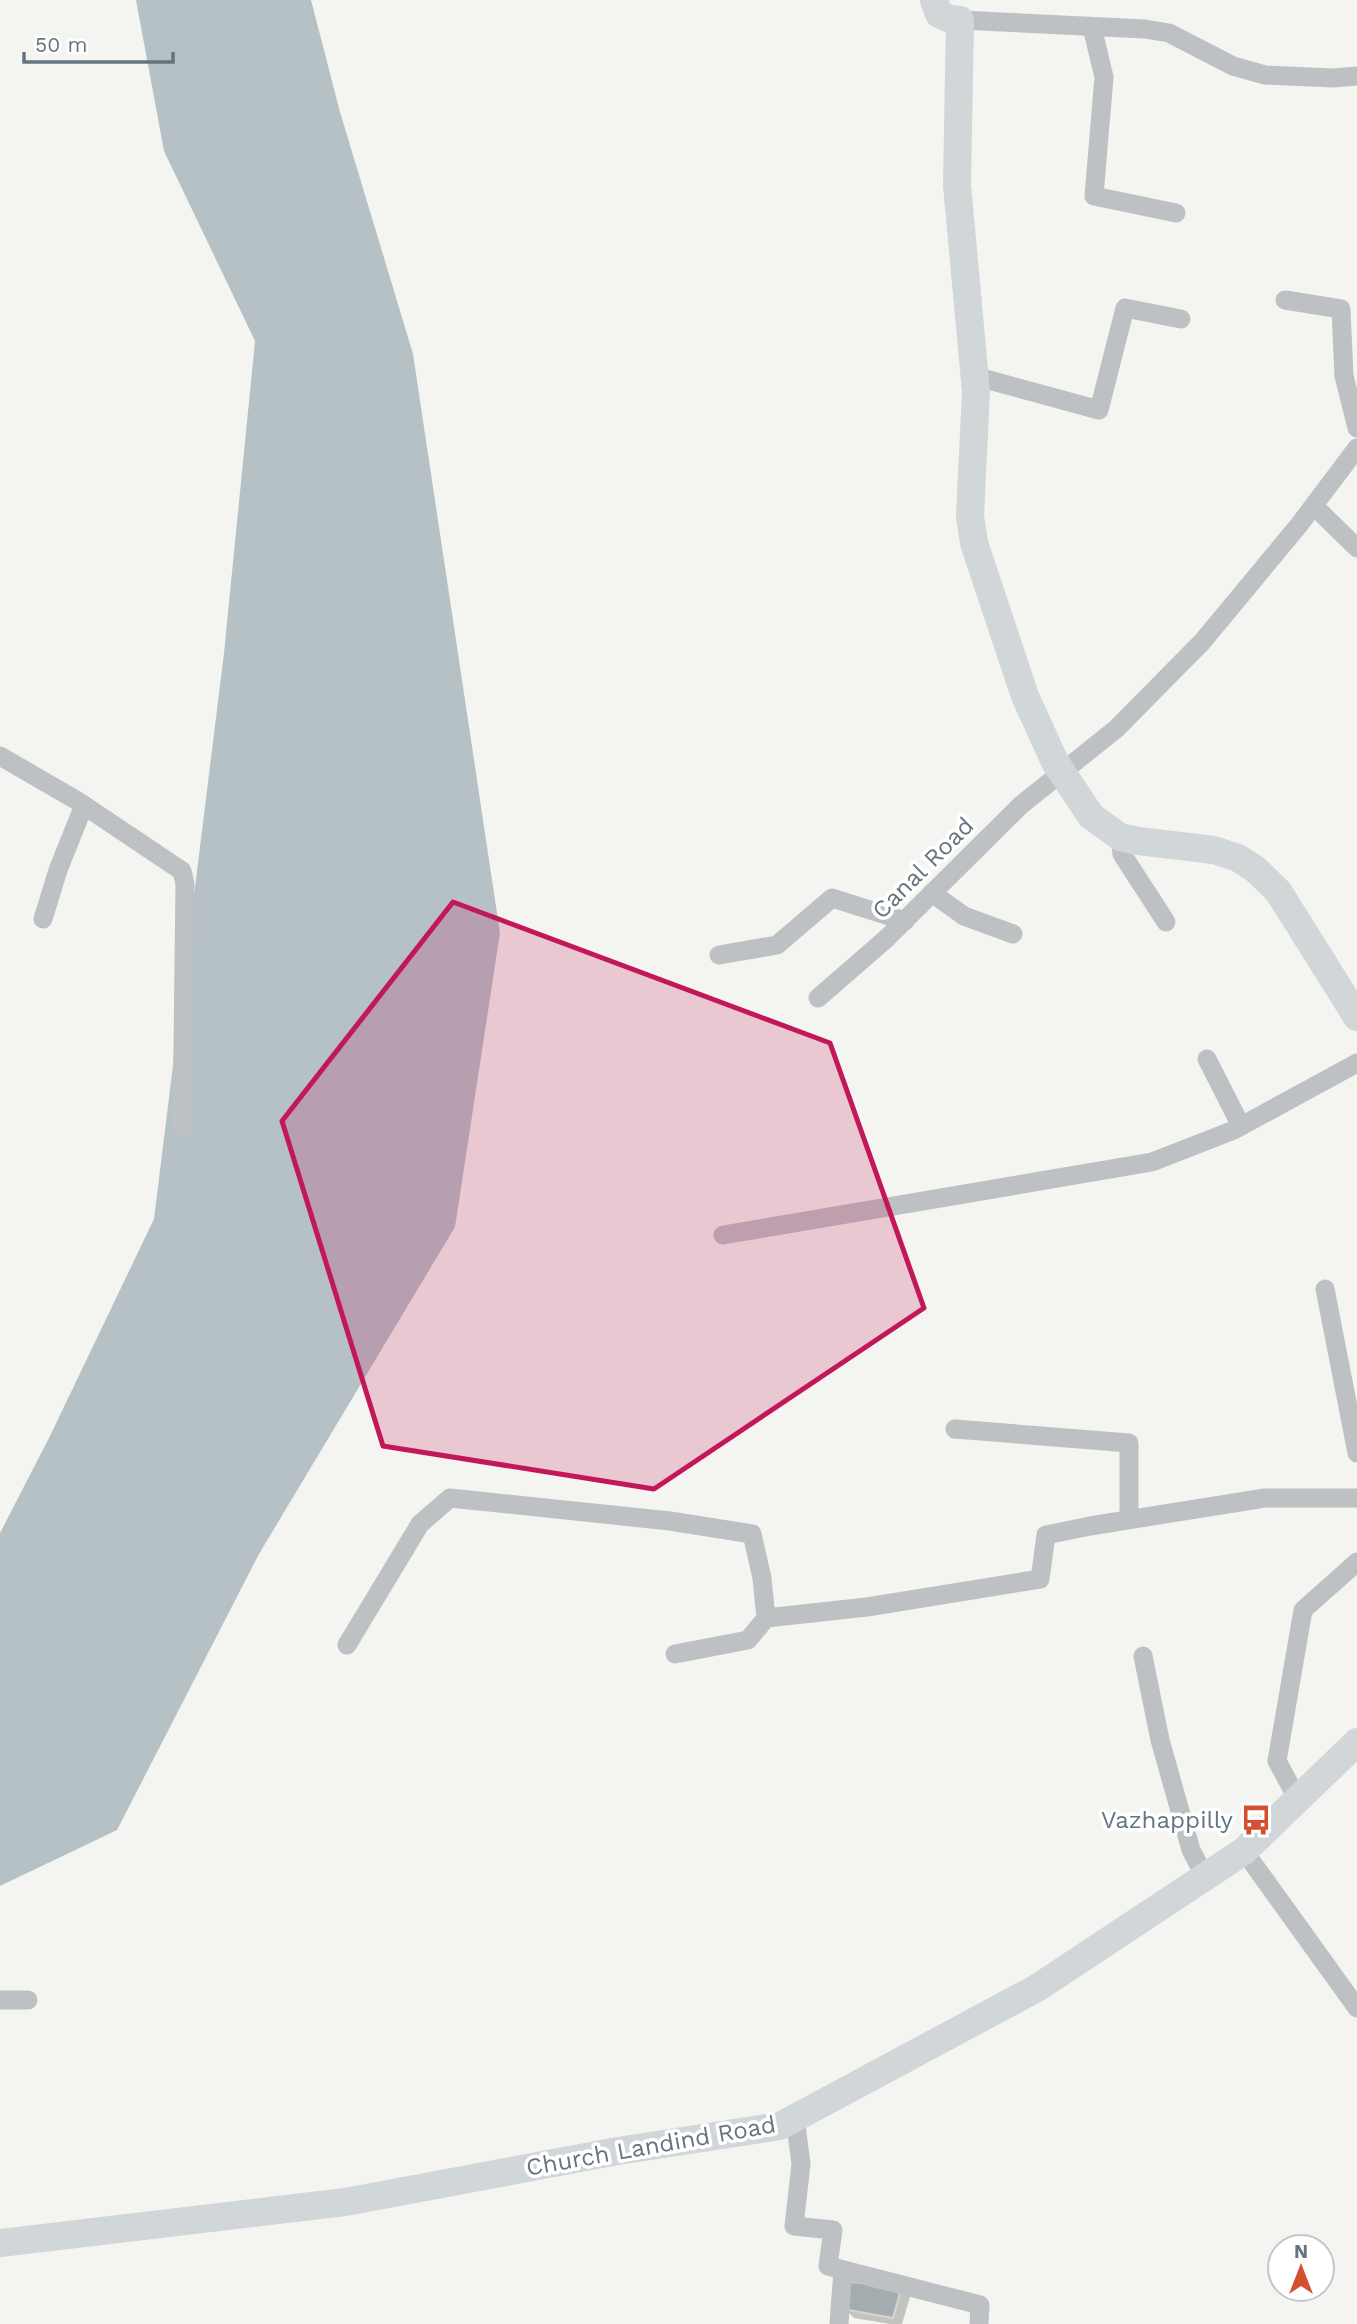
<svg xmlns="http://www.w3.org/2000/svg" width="1357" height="2324" font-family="'Work Sans',sans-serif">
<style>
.water{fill:#b6c1c5}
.shadow{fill:#0003}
.building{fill:#a4acb0;stroke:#d5d5d3;stroke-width:2}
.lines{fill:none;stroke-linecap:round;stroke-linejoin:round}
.street{stroke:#bdc1c4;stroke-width:19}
.secondary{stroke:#d1d6d9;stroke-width:28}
.marked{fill:#c2185b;fill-opacity:0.2;stroke:#c2185b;stroke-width:5;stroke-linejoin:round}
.labels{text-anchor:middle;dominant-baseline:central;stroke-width:7;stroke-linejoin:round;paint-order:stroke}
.street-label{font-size:24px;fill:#65757f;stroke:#fff}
.poi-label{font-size:24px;fill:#65757f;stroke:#fff;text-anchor:end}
</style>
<rect width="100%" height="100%" fill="#f4f4f0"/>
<path class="water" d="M136 0H311L340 112 413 354 500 933 455 1227 259 1554 117 1830 0 1886V1533L49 1438 154 1219 224 653 255 341 164 151Z"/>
<path class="shadow" d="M901 2288 910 2297 902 2324H890L854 2318 845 2309Z"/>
<path class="building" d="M849 2282 902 2286 893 2318 843 2309Z"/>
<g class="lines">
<g class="street">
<path d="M960 20 1145 29 1169 33 1233 66 1265 75 1333 78 1357 76"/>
<path d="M1092 27 1104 77 1094 196 1176 213"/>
<path d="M1285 300 1341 309 1344 376 1357 428"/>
<path d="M974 376 1099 410 1125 308 1181 319"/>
<path d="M1314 506 1357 548"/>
<path d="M0 756 76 800 182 871 185 884 182 1129"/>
<path d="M1120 837 1122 854 1166 922"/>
<path d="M932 893 964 916 1013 934"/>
<path d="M43 919 58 870 84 805"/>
<path d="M719 955 777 945 832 898 905 921"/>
<path d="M818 998 887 938 1021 805 1116 729 1202 642 1299 525 1357 448"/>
<path d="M1207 1059 1241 1126"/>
<path d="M723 1235 1152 1162 1234 1130 1357 1063"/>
<path d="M1325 1289 1357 1453"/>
<path d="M955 1429 1129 1443V1519"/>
<path d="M347 1645 420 1524 450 1498 670 1521 752 1534 762 1578 766 1618"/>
<path d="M675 1654 748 1640 766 1618 867 1607 1040 1579 1046 1535 1090 1526 1265 1498H1357"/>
<path d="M1143 1656 1160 1740 1191 1850 1205 1877"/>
<path d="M1298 1800 1277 1761 1303 1610 1357 1562"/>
<path d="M1244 1851 1357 2008"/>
<path d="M0 2000H28"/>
<path d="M795 2118 801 2164 794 2226 833 2230 828 2266 980 2305 979 2324"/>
<path d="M839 2324 843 2270"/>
</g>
<g class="secondary">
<path d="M934 0 939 14 950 19 960 20 957 185 976 392 970 516 974 543 1025 696 1055 762 1091 816 1120 837 1138 841 1214 850 1238 858 1255 869 1278 891 1357 1017"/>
<path d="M0 2243 345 2202 618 2151 780 2126 1037 1988 1244 1851 1357 1742"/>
</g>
</g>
<path class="marked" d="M453 902 830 1043 924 1308 654 1489 383 1446 282 1121Z"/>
<defs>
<g id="bus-bare" transform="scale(2.415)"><path d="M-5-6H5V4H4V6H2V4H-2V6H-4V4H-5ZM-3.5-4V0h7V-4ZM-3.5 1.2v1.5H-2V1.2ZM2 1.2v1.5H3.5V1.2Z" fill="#d45030" stroke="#fff" stroke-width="2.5" paint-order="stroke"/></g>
</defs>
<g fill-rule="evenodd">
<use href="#bus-bare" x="1256" y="1820"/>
</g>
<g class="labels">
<g class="street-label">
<text transform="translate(923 868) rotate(-45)">Canal Road</text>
<text transform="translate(651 2146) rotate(-10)">Church Landind Road</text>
</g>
<g class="poi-label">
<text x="1233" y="1820">Vazhappilly</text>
</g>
</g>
<g transform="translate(1301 2268)"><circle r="33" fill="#ffffff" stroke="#c1c8cc" stroke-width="2"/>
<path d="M0-5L12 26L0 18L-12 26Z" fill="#d45030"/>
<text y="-10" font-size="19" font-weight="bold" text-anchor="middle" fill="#65757f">N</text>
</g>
<path d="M24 52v10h149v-10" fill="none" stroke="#65757f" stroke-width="3.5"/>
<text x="35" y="52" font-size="21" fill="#65757f" stroke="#ffffff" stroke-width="5" paint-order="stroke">50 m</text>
</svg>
